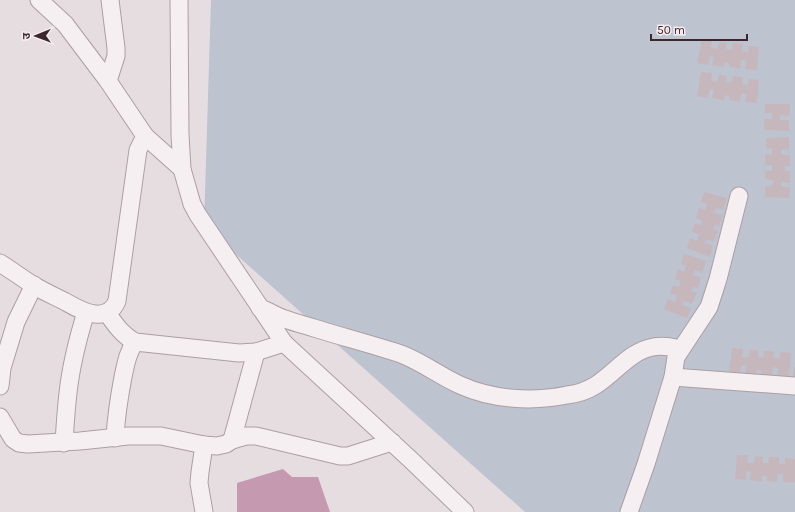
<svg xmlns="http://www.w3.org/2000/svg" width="795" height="512" font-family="Karla,'Noto Sans Devanagari',sans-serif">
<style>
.green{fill:#bec3d0}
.water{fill:#c599af}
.building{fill:#c6b7bd}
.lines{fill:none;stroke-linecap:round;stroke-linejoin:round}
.minor-casing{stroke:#ac9fa4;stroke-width:19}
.minor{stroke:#f5eff1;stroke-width:17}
</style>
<rect width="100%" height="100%" fill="#e6dde1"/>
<path class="green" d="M211 0H795V512H525L204 226Z"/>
<path class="water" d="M283 469 292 477H318L330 512H237V483Z"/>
<g class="building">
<path d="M702 39 712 40 711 48 717 49 719 42 727 43 726 49 732 50 733 43 743 44 742 51 748 52 749 46 759 47 757 70 745 69 746 61 741 60 740 69 729 67V63L725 62 724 67 712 65 714 57 710 56 708 65 697 63Z"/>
<path d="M701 72 712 73 711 81 717 82 719 74 727 76 726 82H732L733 76 743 77 742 84 748 85 749 79 759 80 757 103 745 102 746 94 741 93 740 102 729 100V96L725 95 724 100 712 98 714 90 710 89 708 98 697 96Z"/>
<path d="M765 104H790L789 116 780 115V120H789V131L764 130V119H772V113H765Z"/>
<path d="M789 137V150L781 149V155H790V166H785V171H790V183L781 182V187H790L789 198 765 197V186H772L773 180 765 179V171H772V165H765V154L772 155V149L766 148V138Z"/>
<path d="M704 192 727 198 723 210 716 208 714 213 723 215 719 226 715 225 713 229 718 231 714 242 706 239 705 243 713 246 710 257 687 248 690 238 697 241 699 234 692 232 695 224 701 225 702 220 696 218 699 208 705 210 707 204 701 202Z"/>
<path d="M684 254 706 261 702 273 695 270 693 275 701 278 698 288 693 287 691 291 697 293 692 304 684 301 682 305 691 308 687 318 664 309 668 299 675 302 677 296 670 293 673 285 679 287 681 281 675 279 678 269 684 272 686 266 681 264Z"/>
<path d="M732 348 743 349 742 357H749V350H758V357H763L764 351H774L773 358H780V352L791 353 789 376H777L778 368 773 367 772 376 761 375V370H757L756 375 745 374 746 365H741L740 374 729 373Z"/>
<path d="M794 367H795V381H792Z"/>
<path d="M737 455H748L747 463H754L755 456 763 457V463H768L769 457H779V464H785V458L795 459V482H783V474L778 473 777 482 767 481V476H762V482L750 480 751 472 746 471V480L735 479Z"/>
</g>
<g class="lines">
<g class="minor-casing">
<g id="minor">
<path d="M39 0 65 24 108 81 145 136 182 169"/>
<path d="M179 0 180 135 182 169 192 204 198 215 284 343 411 460 465 512"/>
<path d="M108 81 116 56V48L110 0"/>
<path d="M0 263C11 270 22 278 33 285 43 291 54 296 64 301 73 306 84 313 95 314 105 315 113 311 117 301L138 150 145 136"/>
<path d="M260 308C268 311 275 315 282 318 293 322 304 325 314 328 343 337 373 345 401 354 422 362 440 376 460 385 493 400 533 402 567 395 577 394 588 390 596 385 615 373 630 351 653 347 663 345 671 347 680 349"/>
<path d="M107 313C115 324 122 335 135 342L239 353 256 352 284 343"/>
<path d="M673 377 795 386"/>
<path d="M0 386 2 368 16 322 34 285"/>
<path d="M0 417 13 439 19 443 28 444 80 441 128 436H161L204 445 217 446 226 444 232 440 246 436H256L340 456H348L392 442"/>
<path d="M115 438C116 417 119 398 123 377 126 364 127 354 135 342"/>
<path d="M232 440 256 352"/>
<path d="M64 443C65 426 66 410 68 393 71 365 78 338 86 312"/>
<path d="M204 512 199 483 200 472 204 445"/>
<path d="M629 512 646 464 673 377 676 357 709 307 718 279 739 196"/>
</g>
</g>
<use href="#minor" class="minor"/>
</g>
<g transform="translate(36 36) rotate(269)" stroke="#f4ecef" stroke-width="3" paint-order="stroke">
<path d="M0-3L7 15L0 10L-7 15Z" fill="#3c272f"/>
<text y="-6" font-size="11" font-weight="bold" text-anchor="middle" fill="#3c272f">उ</text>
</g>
<path d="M651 34v6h96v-6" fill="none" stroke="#3c272f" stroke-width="2"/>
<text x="657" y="34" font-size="12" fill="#3c272f" stroke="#f4ecef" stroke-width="3" paint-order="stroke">50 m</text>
</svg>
